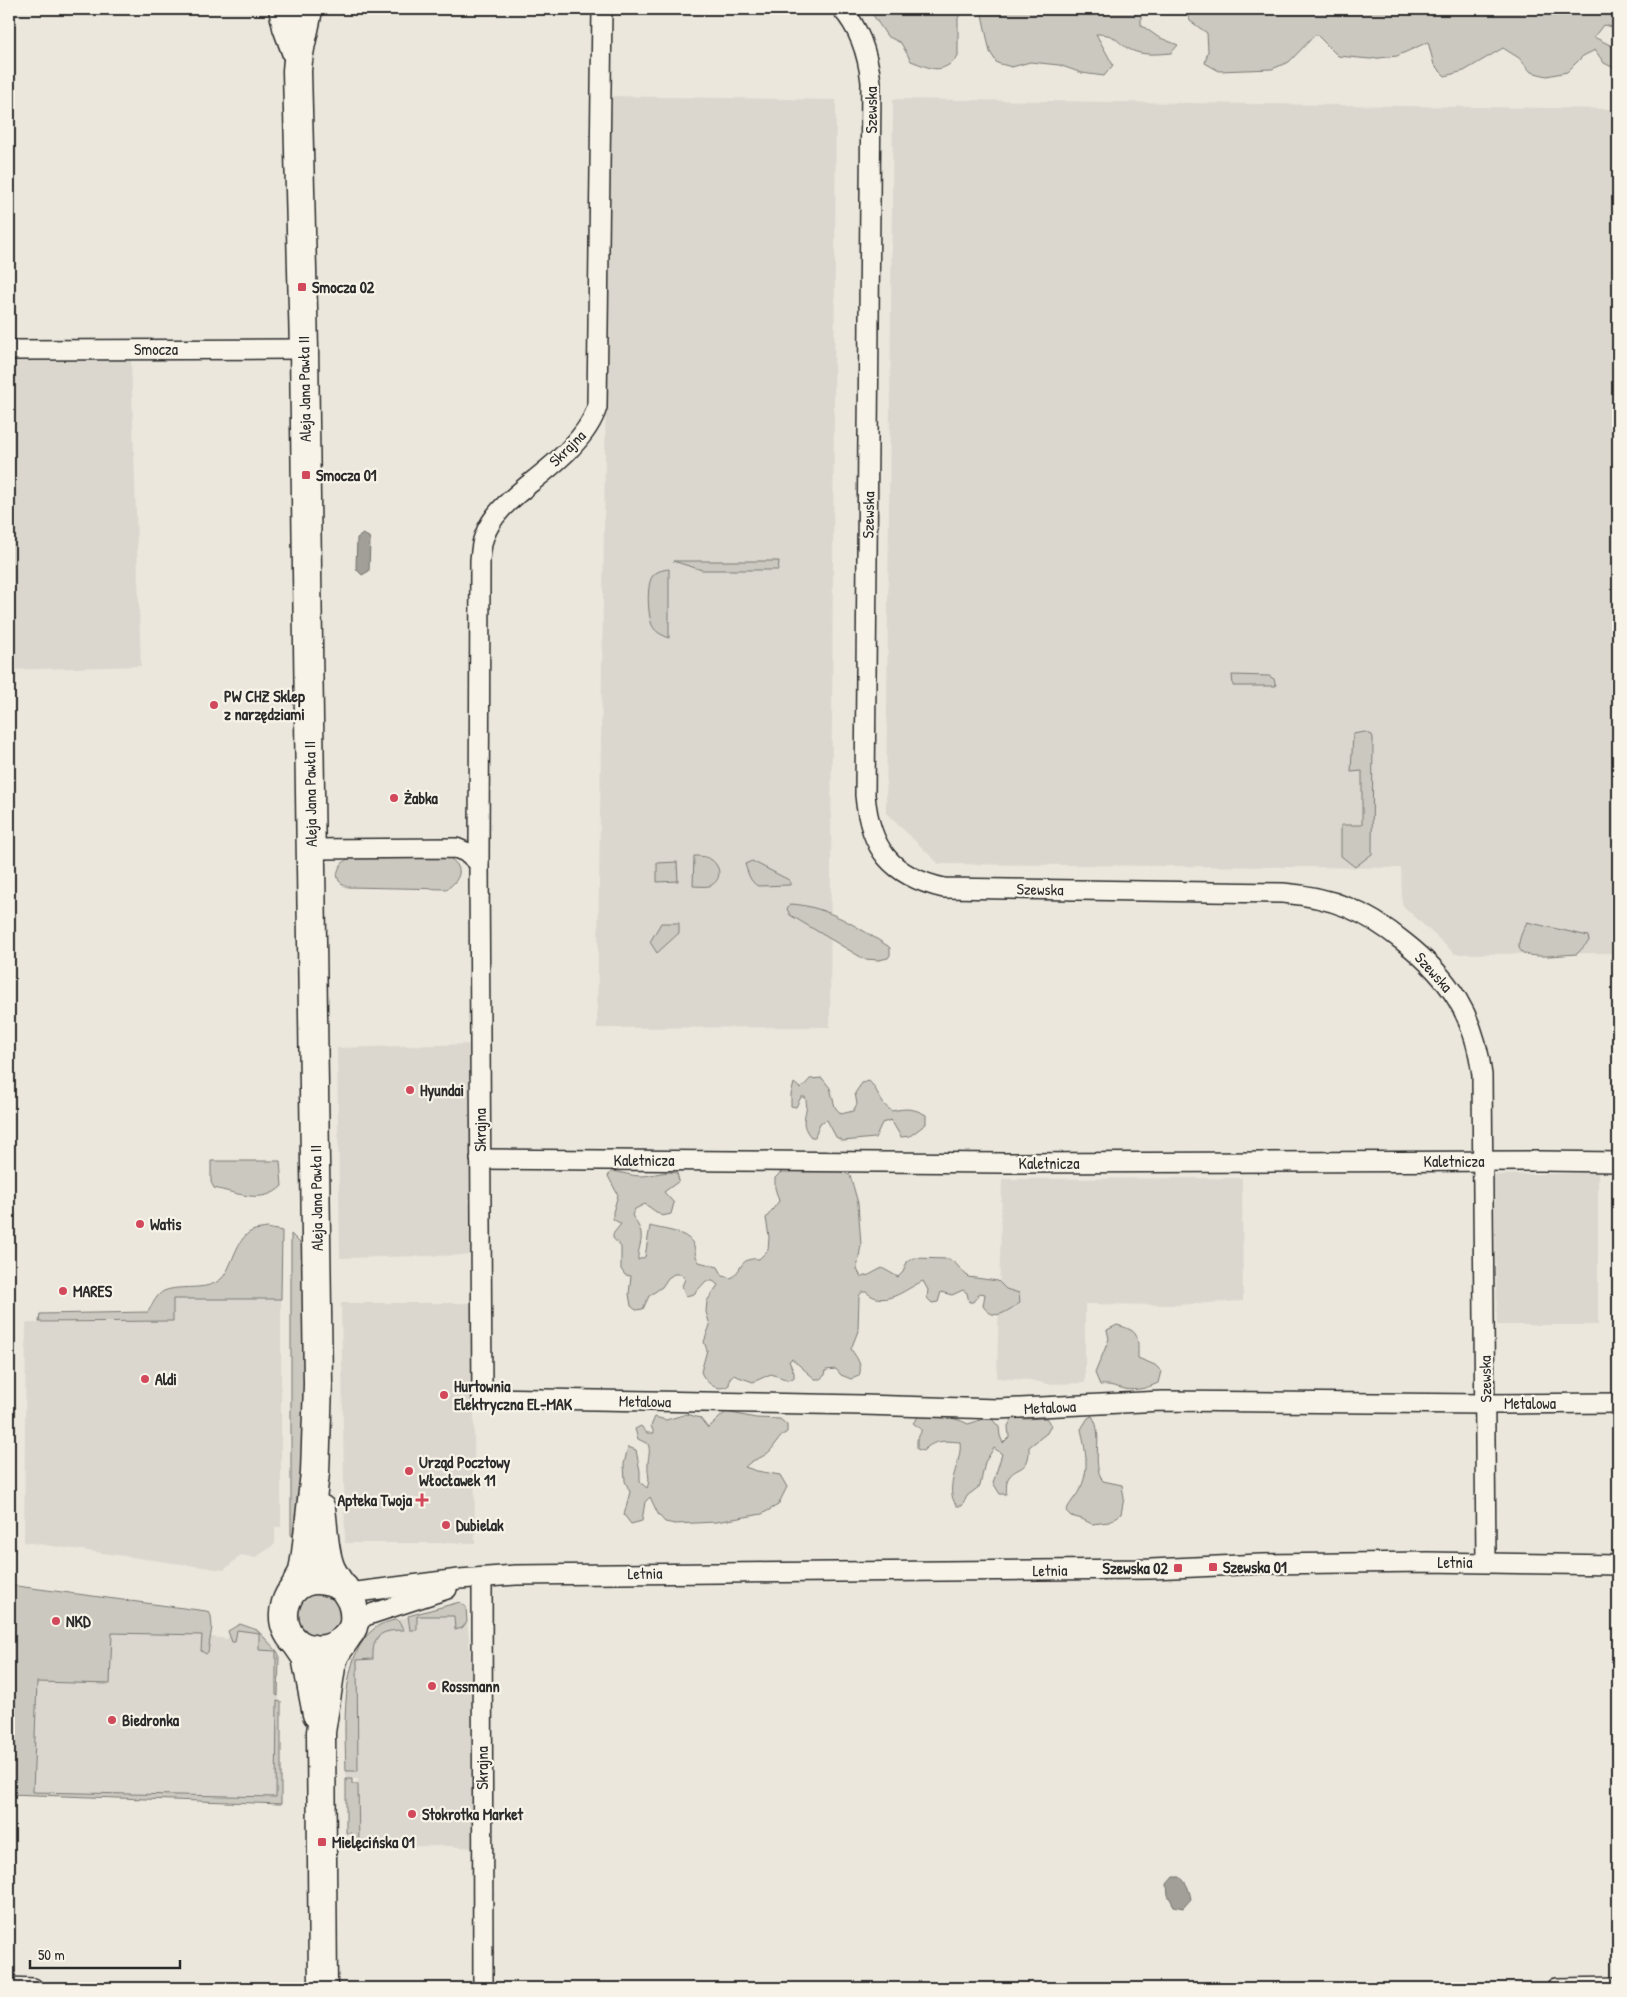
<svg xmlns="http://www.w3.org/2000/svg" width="1627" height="1997" font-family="'Patrick Hand',sans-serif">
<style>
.built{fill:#dbd7ce}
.green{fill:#cbc8bf;stroke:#7b7a75}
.water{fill:#a29f98;stroke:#72716c}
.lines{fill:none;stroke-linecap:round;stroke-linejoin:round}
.street-casing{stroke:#2b2b2b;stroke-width:22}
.secondary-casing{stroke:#2b2b2b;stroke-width:31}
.street{stroke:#f7f3e8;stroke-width:19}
.secondary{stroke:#f7f3e8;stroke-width:28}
.poi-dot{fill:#d1495b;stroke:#f7f3e8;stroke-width:2}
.labels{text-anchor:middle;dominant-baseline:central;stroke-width:4.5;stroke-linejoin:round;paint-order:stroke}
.street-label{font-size:16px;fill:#2b2b2b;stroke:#f7f3e8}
.poi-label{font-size:16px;font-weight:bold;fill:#2b2b2b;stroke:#f7f3e8;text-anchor:start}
</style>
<rect width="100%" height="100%" fill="#ebe7dd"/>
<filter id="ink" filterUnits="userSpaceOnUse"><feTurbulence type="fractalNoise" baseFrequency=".02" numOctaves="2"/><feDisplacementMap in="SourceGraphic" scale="10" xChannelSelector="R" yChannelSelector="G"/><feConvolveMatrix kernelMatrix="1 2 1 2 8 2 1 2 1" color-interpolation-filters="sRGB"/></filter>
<g filter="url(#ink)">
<g class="built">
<path d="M610 96 836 100 830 1027 597 1028Z"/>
<path d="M893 99 1618 109V953L1455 954 1402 905 1401 868 939 864 886 813Z"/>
<path d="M9 360H131L141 666 9 670Z"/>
<path d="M470 1044 473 1255 340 1258 337 1048Z"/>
<path d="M1598 1173V1325H1497L1494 1175Z"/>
<path d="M1242 1178 1243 1301 1174 1305 1085 1304V1383L1048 1384 1030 1380 997 1378 1002 1179Z"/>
<path d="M173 1299H281V1527H275V1544L255 1558 241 1555 224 1570 24 1542 26 1323 173 1321Z"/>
<path d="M341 1303H473L475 1543H345Z"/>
<path d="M9 1585 206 1611 203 1625 211 1637 227 1639 236 1628 261 1633 277 1651 279 1660V1701L281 1702V1804L9 1794Z"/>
<path d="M460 1602 466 1607 471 1661 473 1848 448 1846 359 1847 358 1779H346L345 1729 352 1660 364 1640 370 1632 380 1625 453 1603Z"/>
</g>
<g class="green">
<path d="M869 9H964L958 18V57C940 75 933 69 911 61L901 43 887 36Z"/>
<path d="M979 9H1141V25L1158 37 1178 45 1171 53C1158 54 1144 56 1131 50 1115 42 1118 34 1096 34L1113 65 1104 76 1082 73 1059 65 1030 62 1012 67 997 63 990 52 981 10Z"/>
<path d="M1185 9H1618V28L1603 25 1594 37 1618 49V70L1604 63 1595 50 1583 56 1567 72 1547 76 1531 72 1519 58 1503 48 1464 71 1445 76 1434 65 1428 42 1397 56 1370 59 1338 56 1316 34 1289 62 1272 69 1219 71 1205 63 1208 51 1207 33 1190 21Z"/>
<path d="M673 561H779L778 570H702Z"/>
<path d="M669 569V638C662 635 657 633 653 627 648 619 646 586 652 577 656 571 662 570 669 569Z"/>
<path d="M1232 675 1269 676 1274 679 1276 686H1233Z"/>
<path d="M1365 732 1372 735 1373 738 1372 854 1355 867 1341 856V825H1362V771L1351 772 1353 734Z"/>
<path d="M694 856C699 856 705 856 710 859 721 865 723 881 709 886 704 887 698 886 693 886Z"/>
<path d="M350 857H448C465 867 461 879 447 889L347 887C331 880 337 865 350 857Z"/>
<path d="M752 861 787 879 790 881V885L758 886C750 882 748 873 745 864Z"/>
<path d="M677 862 678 881 657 882V863Z"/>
<path d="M792 904C829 907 857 927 888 946L890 948V955L888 958 879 960 864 959 790 915 787 909 789 905Z"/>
<path d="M1527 922 1588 936 1589 941 1577 954C1568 955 1558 955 1549 956 1517 957 1512 951 1527 922Z"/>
<path d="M661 923H679V933L657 953 650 942Z"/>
<path d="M822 1078 830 1088 835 1107 841 1114 853 1111 857 1104 855 1093 862 1083 869 1081C880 1091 878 1103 892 1111 906 1108 914 1108 926 1115V1124L910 1136 901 1137 891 1120 882 1123 875 1138 843 1141 836 1137 827 1120 820 1123 815 1137H811C796 1120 811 1113 805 1097H801L796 1107 791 1106V1095L794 1083 801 1089 810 1079Z"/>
<path d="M211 1161H280L282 1186C263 1205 237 1193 214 1188L211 1182Z"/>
<path d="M793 1169 840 1171 850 1175 858 1203 861 1245 857 1269 861 1277 869 1275 882 1268 898 1277 903 1272 907 1262 913 1258 949 1259 956 1264 968 1277 998 1281 1006 1289 1019 1293 1020 1303C1006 1311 995 1323 983 1306L985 1294 980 1293 973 1302H969L967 1293 963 1290 952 1295 941 1292 938 1302 932 1303 927 1298 928 1290 923 1281C905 1289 885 1309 866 1292H862L859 1296 858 1331 851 1349C857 1358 863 1365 859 1376L851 1379 841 1375 836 1369 826 1370 825 1375 820 1379H815L792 1359 789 1361 794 1373V1378L788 1380 771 1374 753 1382 733 1375 730 1378 729 1385C717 1393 706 1383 701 1372L707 1350 704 1342 710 1325 706 1312 707 1301 718 1285 713 1281H706L694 1294 686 1296 682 1286 685 1279 681 1274H674L668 1278 662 1287 649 1296 643 1309 636 1310 631 1306 629 1294 631 1276 625 1275 621 1269V1247L613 1238V1234L621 1224 613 1219V1212L618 1195 608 1176 612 1171C621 1172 632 1176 640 1176 654 1176 664 1170 677 1173L679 1181 664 1192 674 1203 671 1214 662 1216 645 1204 635 1209 632 1215C634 1220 639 1225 640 1230 644 1240 637 1250 638 1260L645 1257 650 1226C663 1230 687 1231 693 1244 696 1250 694 1255 699 1262L718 1267 723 1276 731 1278C743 1270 739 1257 759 1259L768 1250 769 1237 766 1218 779 1201 775 1188V1178L781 1172Z"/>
<path d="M267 1228 282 1231 281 1299H173V1321L39 1322 40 1314 148 1312C152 1305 157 1294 164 1291 181 1284 206 1292 221 1279 233 1268 235 1239 252 1231 256 1229 263 1229 267 1228Z"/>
<path d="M291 1234 301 1244 307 1256 301 1535 291 1536Z"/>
<path d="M1117 1325C1140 1331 1138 1336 1138 1358L1155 1365 1161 1371 1158 1383C1147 1388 1137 1391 1125 1389 1116 1387 1110 1384 1100 1385L1095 1373 1109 1339 1107 1330Z"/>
<path d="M726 1412 756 1418 780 1419 787 1425V1432C777 1437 775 1449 765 1455 757 1460 753 1459 745 1467L757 1471 780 1475 787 1487 778 1505 762 1514 716 1522 675 1524 665 1522 658 1514 650 1497 645 1502 642 1521 631 1524 624 1515 630 1492 625 1481 624 1464 628 1447 636 1450 640 1471V1482L647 1488C651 1478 647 1474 648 1464 648 1456 651 1452 648 1444L638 1439 635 1429 641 1426 647 1433H654L651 1426 655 1417 666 1420 687 1414 700 1418 708 1428Z"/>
<path d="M919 1416C938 1419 950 1414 968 1424 977 1422 982 1418 990 1417L999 1427 1000 1436 1003 1443 1009 1437 1008 1426 1013 1417 1024 1419 1046 1418 1051 1425 1047 1433 1029 1447C1030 1475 1014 1464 1007 1481 1006 1485 1007 1490 1006 1494H1000L993 1483 1002 1454 994 1448 985 1462 980 1486 967 1496 962 1506H957C942 1488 963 1462 960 1442 946 1441 934 1439 923 1451L917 1449V1440L921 1432V1429L913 1423Z"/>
<path d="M1092 1416C1105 1435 1090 1462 1103 1481L1122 1485 1124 1498 1121 1514 1109 1522 1092 1524 1082 1519 1071 1516 1066 1511C1070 1502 1077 1496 1081 1487 1090 1468 1085 1449 1081 1429L1088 1418Z"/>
<path d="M9 1585 206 1611 209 1612 211 1616 212 1627 208 1652 206 1654 201 1651 202 1635 112 1633 110 1684 37 1682 33 1792 276 1797 277 1701 281 1702V1804L9 1794Z"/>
<path d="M312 1591 334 1597C345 1619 342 1628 319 1638L298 1629 295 1606Z"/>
<path d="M460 1602 466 1607 467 1622 462 1628 455 1630 454 1616H417V1630H410L408 1616Z"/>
<path d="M397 1619 404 1630C381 1630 372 1635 373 1659L357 1660 358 1771H346C345 1731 339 1654 375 1628 381 1623 389 1622 397 1619Z"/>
<path d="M240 1624 257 1630 277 1651 279 1655 278 1696 276 1695V1651L259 1650V1633L237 1630 235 1642H232L228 1631Z"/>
<path d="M346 1779H352V1784H358L359 1847H346V1843H351V1833H346Z"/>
</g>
<g class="water">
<path d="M363 534 369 537 370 541 369 571 362 575 357 570 356 566 357 538Z"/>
<path d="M1173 1877H1180C1187 1883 1189 1889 1191 1899L1183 1908 1174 1906 1168 1895 1167 1884Z"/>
</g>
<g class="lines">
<g class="street-casing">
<g id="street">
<path d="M842 9C860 29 868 56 871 82L865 795C870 849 891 876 944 888L1283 893C1332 897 1366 911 1404 942 1450 978 1475 1016 1482 1075L1486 1562"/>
<path d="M9 350 304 349"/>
<path d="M311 849 456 848 468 853 479 863 482 1398 863 1405 998 1409 1162 1401 1485 1404 1618 1403"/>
<path d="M479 863 480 560C481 553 481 544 484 537 492 514 510 500 528 485 553 465 588 438 597 407L602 9"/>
<path d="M480 1159 1004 1163 1540 1161 1618 1162"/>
<path d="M482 1578 483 1988"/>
<path d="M344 1588 357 1592 459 1579 516 1575 1151 1569 1261 1564 1428 1562 1618 1565"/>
<path d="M353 1627 365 1616 447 1589"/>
<path d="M9 1987 33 1988"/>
<path d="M1556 1988 1618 1987"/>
</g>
</g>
<g class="secondary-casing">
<g id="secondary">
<path d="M283 9 287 27 297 54"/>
<path d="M321 1509C324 1528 323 1551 331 1569 341 1590 357 1597 354 1623 353 1630 347 1637 342 1641 333 1648 324 1651 313 1649 264 1644 279 1553 344 1588"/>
<path d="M293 1590 303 1572 306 1553 315 1473 318 1384 304 349 297 71C298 49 305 30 308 9"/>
<path d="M295 1641 306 1657 317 1714"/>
<path d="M323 1988 321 1732 331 1667 335 1654 346 1638"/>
</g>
</g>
<use href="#street" class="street"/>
<use href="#secondary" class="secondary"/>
</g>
</g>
<g class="poi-dot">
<rect x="297" y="282" width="10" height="10" rx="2.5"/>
<rect x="301" y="470" width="10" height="10" rx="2.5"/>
<circle cx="214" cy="705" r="5"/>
<circle cx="394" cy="798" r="5"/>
<circle cx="410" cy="1090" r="5"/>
<circle cx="140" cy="1224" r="5"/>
<circle cx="63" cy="1291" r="5"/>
<circle cx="145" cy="1379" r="5"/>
<circle cx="444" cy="1395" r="5"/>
<circle cx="409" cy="1471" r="5"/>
<path d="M419.5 1492.5h5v5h5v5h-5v5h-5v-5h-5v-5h5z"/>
<circle cx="446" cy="1525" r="5"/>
<rect x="1208" y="1562" width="10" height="10" rx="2.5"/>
<rect x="1173" y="1563" width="10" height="10" rx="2.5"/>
<circle cx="56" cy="1621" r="5"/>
<circle cx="432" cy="1686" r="5"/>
<circle cx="112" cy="1720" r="5"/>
<circle cx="412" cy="1814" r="5"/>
<rect x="317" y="1837" width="10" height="10" rx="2.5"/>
</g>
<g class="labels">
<g class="street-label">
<text transform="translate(871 110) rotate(-90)">Szewska</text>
<text x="156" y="349">Smocza</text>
<text transform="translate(304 389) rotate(-91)">Aleja Jana Pawła II</text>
<text transform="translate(567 448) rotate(-45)">Skrajna</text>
<text transform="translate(868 515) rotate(-89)">Szewska</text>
<text transform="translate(310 794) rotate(-91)">Aleja Jana Pawła II</text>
<text transform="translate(1040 889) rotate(1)">Szewska</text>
<text transform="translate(1434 972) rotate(48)">Szewska</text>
<text transform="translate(480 1130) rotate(-90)">Skrajna</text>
<text x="644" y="1160">Kaletnicza</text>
<text x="1454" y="1161">Kaletnicza</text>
<text x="1049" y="1163">Kaletnicza</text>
<text transform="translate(316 1198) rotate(-91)">Aleja Jana Pawła II</text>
<text transform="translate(1485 1379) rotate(-91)">Szewska</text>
<text transform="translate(645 1401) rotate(1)">Metalowa</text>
<text x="1530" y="1403">Metalowa</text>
<text transform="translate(1050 1407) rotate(-3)">Metalowa</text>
<text x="1455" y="1562">Letnia</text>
<text transform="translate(1050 1570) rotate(-1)">Letnia</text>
<text transform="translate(645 1573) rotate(-1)">Letnia</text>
<text transform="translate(482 1768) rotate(-90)">Skrajna</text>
</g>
<g class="poi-label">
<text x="312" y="287">Smocza 02</text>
<text x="316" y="475">Smocza 01</text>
<text x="224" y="696">PW CHZ Sklep<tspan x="224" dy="18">z narzędziami</tspan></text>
<text x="404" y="798">Żabka</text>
<text x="420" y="1090">Hyundai</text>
<text x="150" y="1224">Watis</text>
<text x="73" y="1291">MARES</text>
<text x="155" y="1379">Aldi</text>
<text x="454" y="1386">Hurtownia<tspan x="454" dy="18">Elektryczna EL-MAK</tspan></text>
<text x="419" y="1462">Urząd Pocztowy<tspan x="419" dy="18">Włocławek 11</tspan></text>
<text x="412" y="1500" text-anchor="end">Apteka Twoja</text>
<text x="456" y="1525">Dubielak</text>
<text x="1223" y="1567">Szewska 01</text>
<text x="1168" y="1568" text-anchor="end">Szewska 02</text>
<text x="66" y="1621">NKD</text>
<text x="442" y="1686">Rossmann</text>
<text x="122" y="1720">Biedronka</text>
<text x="422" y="1814">Stokrotka Market</text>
<text x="332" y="1842">Mielęcińska 01</text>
</g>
</g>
<rect width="1627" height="1997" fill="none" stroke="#f7f3e8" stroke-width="30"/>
<rect x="15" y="15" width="1597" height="1967" fill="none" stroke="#2b2b2b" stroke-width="2" filter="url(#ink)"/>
<path d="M30 1960v8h150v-8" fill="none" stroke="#2b2b2b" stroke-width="2.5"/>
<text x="38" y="1960" font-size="15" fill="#2b2b2b" stroke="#f7f3e8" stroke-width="4" paint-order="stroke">50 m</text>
</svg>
